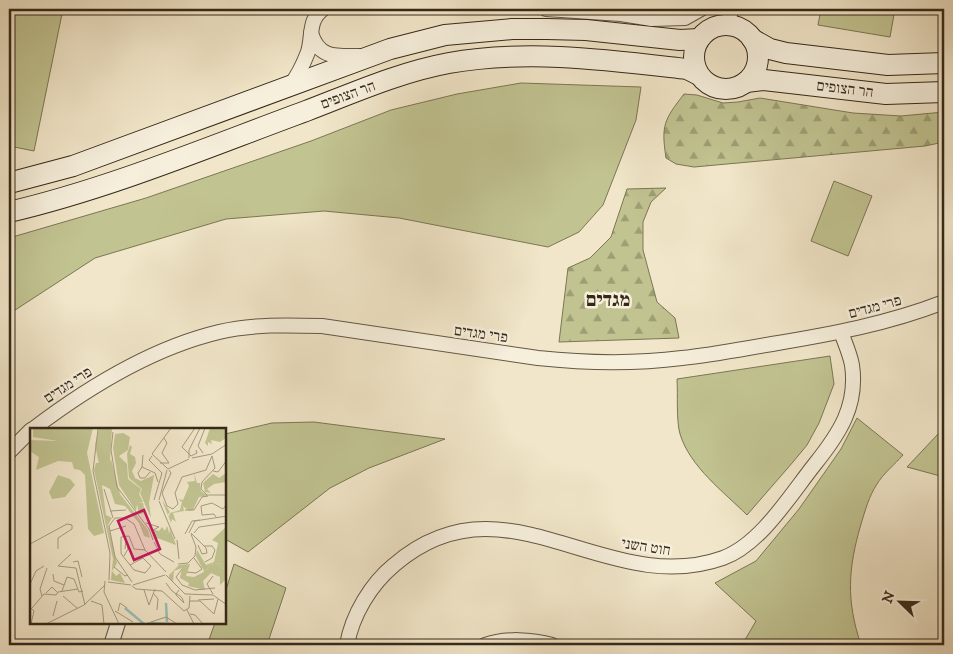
<svg xmlns="http://www.w3.org/2000/svg" width="953" height="654" font-family="'IM FELL DW Pica','Frank Ruhl Libre',serif">
<style>
.green{fill:#c1c391;stroke:#7c7654}
.forest{fill:url(#forest-firs);stroke:#7c7654}
.lines{fill:none;stroke-linecap:round;stroke-linejoin:round}
.street-casing{stroke:#655844;stroke-width:16}
.secondary-casing{stroke:#362818;stroke-width:22}
.street{stroke:#f6efdc;stroke-width:14}
.secondary{stroke:#f6efdc;stroke-width:20}
.labels{text-anchor:middle;dominant-baseline:central;stroke-width:5;stroke-linejoin:round;paint-order:stroke}
.street-label{font-size:15px;fill:#362818;stroke:#f6efdc}
.district-label{font-size:20px;font-weight:bold;fill:#362818;stroke:#f6efdc}
.inset-river{fill:none;stroke:#9bbfb9;stroke-width:2.5}
.inset-road{fill:none;stroke:#a69a82;stroke-width:1}
.view{fill:#c2185b;fill-opacity:0.15;stroke:#c2185b;stroke-width:2.5}
.inset-edge{fill:none;stroke:#362818;stroke-width:2.5}
</style>
<defs>
<pattern id="forest-firs" width="22" height="20" patternUnits="userSpaceOnUse" patternTransform="scale(1.25)"><rect width="22" height="20" fill="#c1c391"/><path d="M5 1l3.5 6h-7zM16 11l3.5 6h-7z" fill="#9e9e75"/></pattern>
</defs>
<rect width="100%" height="100%" fill="#f1e6c9"/>
<filter id="stains"><feTurbulence type="fractalNoise" baseFrequency=".004" numOctaves="4"/><feColorMatrix values="0 0 0 0 .2 0 0 0 0 .09 0 0 0 0 .02 0 0 0 .5 -.17"/></filter>
<radialGradient id="worn" r=".72"><stop offset=".6" stop-color="#630" stop-opacity="0"/><stop offset="1" stop-color="#630" stop-opacity=".3"/></radialGradient>
<g class="green">
<path d="M9 9H63L34 151 9 146Z"/>
<path d="M821 9H895L890 37 818 25Z"/>
<path d="M521 83 641 87 636 120 603 205 579 232 548 247 399 218 324 211 226 219 95 258 9 314V238L146 198 311 141 391 110 457 94Z"/>
<path d="M834 181 872 196 848 256 811 241Z"/>
<path d="M830 356 834 384 819 423 807 445 793 462 747 515C724 492 690 467 680 434 676 419 678 395 677 379Z"/>
<path d="M857 418 903 455C894 465 883 474 877 484 869 496 865 511 861 524 848 569 846 600 861 645H742L756 621 715 583 756 561 799 509 841 449Z"/>
<path d="M314 422 445 439 369 468 330 488 248 552 225 539V434L272 423Z"/>
<path d="M944 428V477L907 467 939 433Z"/>
<path d="M234 564 286 588 267 645H207L215 623H225V593Z"/>
</g>
<g class="forest">
<path d="M684 94 697 95 723 103 738 102 760 98 853 113 901 116 944 112V142L925 146 694 167 676 164 666 158C661 125 664 120 684 94Z"/>
<path d="M666 188 651 202 643 222V250L657 302 675 318 679 338 559 342 568 268 590 258 611 237 627 189Z"/>
</g>
<g class="lines">
<g class="street-casing">
<g id="street">
<path d="M546 9 621 14 652 19 685 18 701 9"/>
<path d="M728 25 731 9"/>
<path d="M311 33C319 59 336 56 360 56"/>
<path d="M289 87C298 76 303 65 308 52 313 35 308 20 323 9"/>
<path d="M33 429C87 388 152 348 219 332 252 324 288 325 322 326L538 358C585 363 635 364 682 358 712 355 742 349 772 344 832 334 887 324 944 302"/>
<path d="M9 452 31 430"/>
<path d="M111 645 118 623"/>
<path d="M347 645C352 615 371 584 394 565 505 469 605 600 723 558 761 544 791 494 815 464 839 434 858 406 852 365 850 354 845 343 841 332"/>
<path d="M485 645C505 638 532 639 552 645"/>
</g>
</g>
<g class="secondary-casing">
<g id="secondary">
<circle cx="726" cy="57" r="32"/>
<path d="M752 39 770 49 786 53 888 65 944 63"/>
<path d="M746 82 764 80 886 94 944 92"/>
<path d="M9 183 73 166 390 49 445 35 512 29H547L586 30 680 40 699 39"/>
<path d="M9 212C111 188 208 147 306 111 353 93 400 72 449 63 528 49 608 60 687 69L699 75"/>
</g>
</g>
<use href="#street" class="street"/>
<use href="#secondary" class="secondary"/>
</g>
<g class="labels">
<g class="street-label">
<text transform="translate(845 89) rotate(7)">הר הצופים</text>
<text transform="translate(348 95) rotate(-20)">הר הצופים</text>
<text transform="translate(875 307) rotate(-15)">פרי מגדים</text>
<text transform="translate(481 334) rotate(8)">פרי מגדים</text>
<text transform="translate(68 385) rotate(-33)">פרי מגדים</text>
<text transform="translate(646 547) rotate(9)">חוט השני</text>
</g>
<g class="district-label">
<text x="608" y="300">מגדים</text>
</g>
</g>
<g transform="translate(30 428)">
<rect width="196" height="196" fill="#f1e6c9"/>
<path d="M93 5 100 9 98 22 89 28 97 36 98 51 111 61 109 66 113 74 109 75H113L115 85 109 86 107 76 106 83 89 57 83 20 85 6ZM81 31 90 66 118 102 120 110 114 108 109 95 95 78 85 76 80 61 72 57 76 87 82 90 78 97 87 135 82 143 86 148 90 145 95 155 81 152 83 131 64 42 66 35 80 34ZM164 45 167 55H170L171 63 178 68 169 69 163 82 159 83 153 78 154 83 143 85 146 94 142 91 141 95 132 72 140 84 138 86 139 89 140 85 150 82 152 74 148 71 153 72 159 58 157 54 165 53ZM183 46 189 50 196 45V54L184 56 177 61 181 65 175 64 173 55ZM137 98 139 104 135 106 140 104 139 98 146 117 127 110 123 101 129 103 132 99 135 103ZM190 135 193 141 196 139V151L190 157V149L181 145 173 153 175 162 158 158 159 155 150 150 152 140 144 143 143 154 139 149V147L149 137 160 136 156 148 164 149 174 144 173 140 177 142 180 137Z" fill="#c1c391"/>
<path d="M3 0H63L57 25 74 105 64 108 58 101 55 47 50 42 44 41 42 34 28 33 6 42 9 29 0 23V12L28 13 3 9ZM69 0H82L80 34 69 36 65 17ZM180 0H196V10L190 14 181 12 182 16 178 14V18L175 15ZM100 17 102 19 100 26 105 29 106 35 102 43 105 50 111 53 124 47 119 75 121 90 110 65 112 61 99 50 97 26ZM28 47 40 51 45 57 35 69 22 71 19 64ZM196 99V139L193 141 190 135 180 137 177 142 172 140 166 128 167 122 176 137 184 134 188 115 182 112Z" fill="#c1c391"/>
<path class="inset-river" d="M136 175 137 194M95 180 114 196M121 195 140 196"/>
<path class="inset-road" d="M165 0 152 19 161 28 167 25 166 22M68 1 63 43 80 125 79 152M83 4 81 22 87 59 119 101 123 112M173 25 168 18 175 0M182 26 197 16M113 27 112 39 125 45 128 54M122 28 119 32 132 45 124 72M182 28 185 40 172 54 171 61 177 67H197M159 30V22L170 0M162 30 182 26M130 35H139L132 25 137 15 134 10M112 39 108 45 110 50H115L120 44M138 41 122 26 141 0M138 41 159 31M139 42 141 45 132 65 137 78 143 81 148 76 145 65 152 49 176 42 182 28M183 43 188 44 197 32M74 61 83 90M129 72 137 42M129 73 145 111M155 82H164L172 69 178 68M80 83 96 82M186 89 184 86 172 87 171 78 182 75 193 81 197 76M116 95 129 99 123 102 127 111M80 103 96 98M159 105 165 93 197 88M161 105 176 120 177 125 172 126 168 117M164 105 169 99 197 95M155 106 162 93 170 92M147 112 149 131M124 114 130 126 144 134M0 116 37 96 42 97V101L28 110V121M174 118H182L185 122 182 130 175 134M41 126 28 138 46 140 55 177M94 128 98 121 96 112 95 121M43 134 48 133 52 149M148 136 158 135 165 128 166 119 161 106M100 137 113 130 121 138 115 145 104 142 92 127 91 125V109L99 108 104 121 115 122M84 139 95 148 98 147M152 141 146 149 152 157 165 162 185 160M157 144 166 145 172 141 164 130M23 146 24 153 34 157M136 147 155 166 183 167M183 148 177 156 183 166M75 153 74 164 89 196M78 154 101 157M102 154 85 129 79 98 85 90H95L104 96 115 122 136 144M136 155 142 163 145 165 146 166H147L150 168 152 170 154 175 146 167V166L149 162M0 156 6 143 14 138M103 157 135 147M102 158 106 161 132 163 154 183 159 180 160 168M114 162 119 177 125 161M32 163 37 149 44 151 49 164 53 163M16 165 22 159 27 164M124 166 128 171 127 182M183 167 197 177M12 168 10 161 17 140M33 168 47 180M168 172 184 171M61 173 72 177 74 196M160 173H170L184 186 188 171M1 180 4 183 1 196M2 180 14 166 26 167 28 164 48 161M157 182 164 196M85 183 103 194M88 183 90 175 97 180M160 186 165 187 173 196M23 188 27 173M16 196 54 177 75 157M115 196 136 189 147 196"/>
<path class="view" d="M114 82 130 121 104 132 88 93Z"/>
<rect width="196" height="196" class="inset-edge"/>
</g>
<rect width="953" height="654" fill="none" stroke="#f1e6c9" stroke-width="30"/>
<rect x="10" y="10" width="933" height="634" fill="none" stroke="#362818" stroke-width="2.5"/>
<rect x="15" y="15" width="923" height="624" fill="none" stroke="#362818"/>
<g transform="translate(900 602) rotate(293)" stroke="#f6efdc" stroke-width="4" paint-order="stroke">
<path d="M0-4L9 19L0 12L-9 19Z" fill="#362818"/>
<text y="-8" font-size="14" font-weight="bold" text-anchor="middle" fill="#362818">N</text>
</g>
<rect width="100%" height="100%" filter="url(#stains)"/>
<rect width="100%" height="100%" fill="url(#worn)"/>
</svg>
